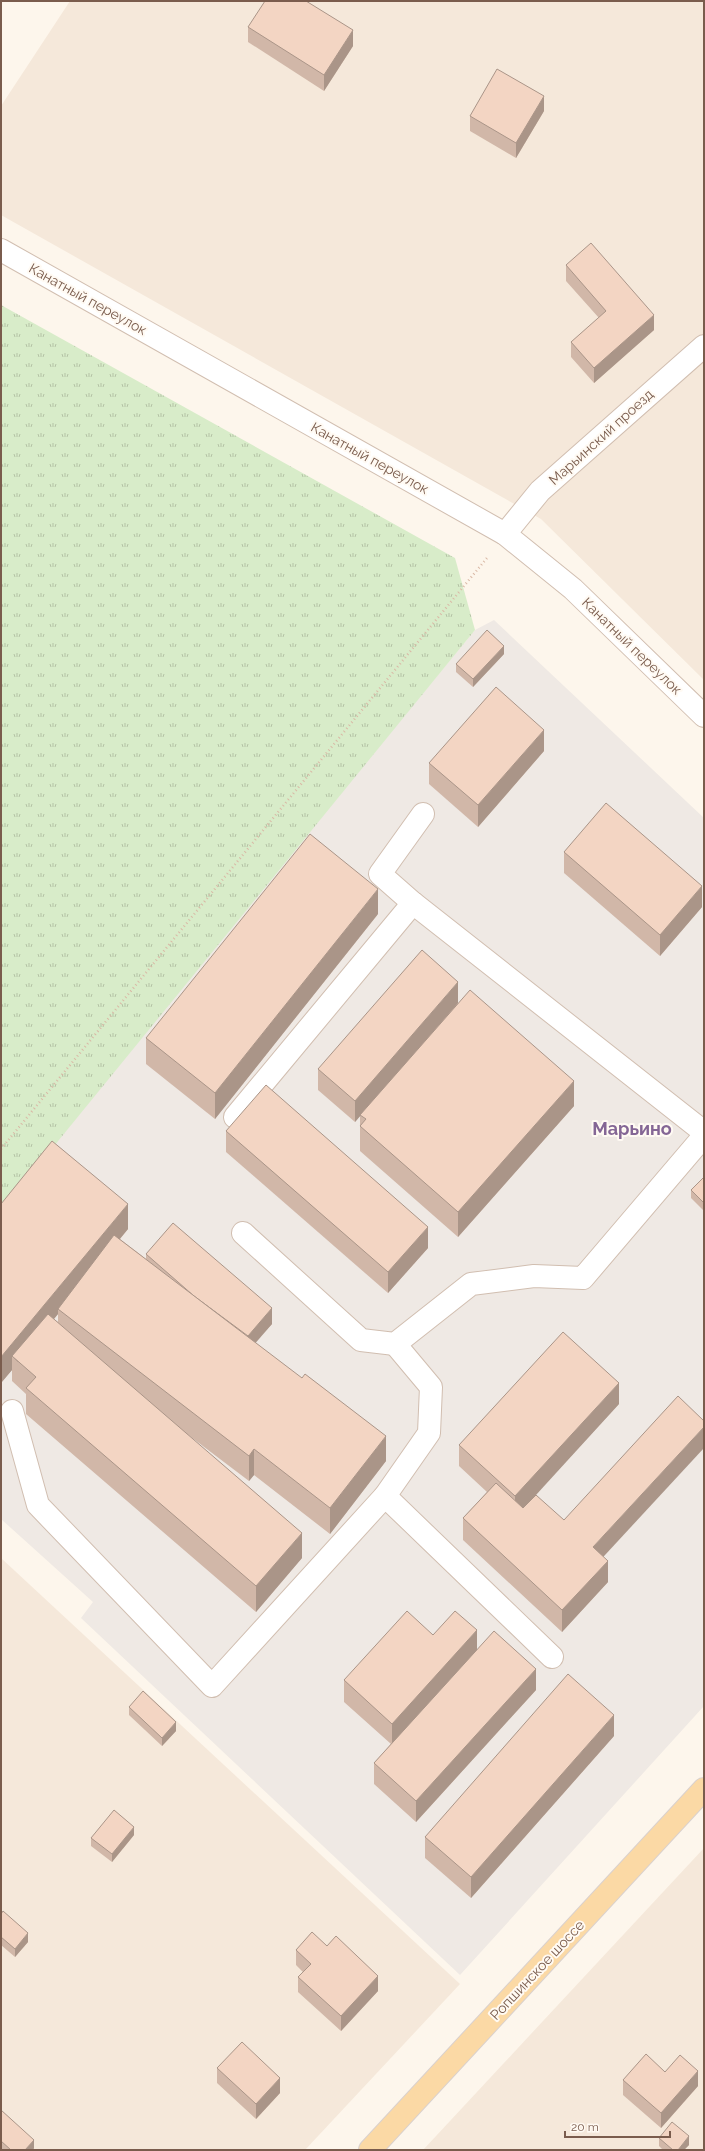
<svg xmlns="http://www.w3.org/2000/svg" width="705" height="2151" font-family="Raleway,sans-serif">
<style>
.residential{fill:#f5e8da}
.industrial{fill:#efe9e4}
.grass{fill:url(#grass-tufts)}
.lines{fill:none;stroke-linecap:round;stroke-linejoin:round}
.minor-casing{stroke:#d1beb0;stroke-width:24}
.major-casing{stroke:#dad1cd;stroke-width:24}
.path{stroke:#d9b8a5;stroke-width:2.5;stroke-dasharray:1 3;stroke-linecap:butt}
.minor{stroke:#fff;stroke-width:22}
.major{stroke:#fbd9a5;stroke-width:22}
.wall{fill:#d1b7a8;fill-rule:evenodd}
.shaded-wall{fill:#aa9588}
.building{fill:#f3d5c3;stroke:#aa9588}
.labels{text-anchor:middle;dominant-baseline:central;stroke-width:4;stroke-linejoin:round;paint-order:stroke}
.street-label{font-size:14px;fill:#7a5c4d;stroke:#fffaf3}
.district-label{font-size:18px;font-weight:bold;fill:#846695;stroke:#fffaf3}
</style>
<defs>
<pattern id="grass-tufts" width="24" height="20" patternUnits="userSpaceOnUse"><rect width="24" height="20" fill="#d8ecc9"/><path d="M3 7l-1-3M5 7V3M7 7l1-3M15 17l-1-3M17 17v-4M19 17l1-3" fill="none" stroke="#b4c2a5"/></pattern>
</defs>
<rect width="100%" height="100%" fill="#fdf6ec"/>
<g class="residential">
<path d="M70 1H704V680L541 519 1 215V106Z"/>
<path d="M1 1558 460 1984 305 2150H1Z"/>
<path d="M704 1848V2150H423Z"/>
</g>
<path class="industrial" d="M494 620 704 818V1706L460 1975 81 1618 93 1602 1 1519V1205L475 630Z"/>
<path class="grass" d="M1 305 455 558 475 630 1 1211Z"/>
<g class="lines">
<g class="minor-casing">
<g id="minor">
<path d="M1 250 505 534 573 589 704 716"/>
<path d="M505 534 540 491 704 346"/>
<path d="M423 814 380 874 413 903 704 1132"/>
<path d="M235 1117 413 903"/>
<path d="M243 1233 361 1340 395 1344 471 1284 534 1276 583 1278 704 1136"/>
<path d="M12 1411 38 1505 212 1686 385 1496 429 1433 431 1387 395 1344"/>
<path d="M385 1496 552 1657"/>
</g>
</g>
<g class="major-casing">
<path id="major" d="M370 2150 704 1789"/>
</g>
<path class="path" d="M1 1149 487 558"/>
<use href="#minor" class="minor"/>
<use href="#major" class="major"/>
</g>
<g class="wall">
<path d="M248 27 353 46 324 91 248 42Z"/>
<path d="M544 111 516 158 470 131V116Z"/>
<path d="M566 265 654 330 594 383 571 357V342L599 318 566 281Z"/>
<path d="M504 654 473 687 456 672V664Z"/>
<path d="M544 751 478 827 429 784V763Z"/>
<path d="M564 852 702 907 660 956 564 873Z"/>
<path d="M378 914 215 1119 146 1064V1038Z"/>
<path d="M458 1003 574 1106 458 1237 360 1151V1116L355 1122 318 1090V1069Z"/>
<path d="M226 1131 428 1248 388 1293 226 1152Z"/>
<path d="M704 1177V1211L691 1198V1190Z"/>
<path d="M1 1204 128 1229 120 1239 146 1259V1254L272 1324 255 1342 386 1461 330 1534 254 1475 249 1481 187 1434 302 1558 256 1612 26 1414V1394L12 1381V1370L1 1383ZM58 1314V1322L54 1319Z"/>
<path d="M619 1404 523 1508 604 1557 608 1582 562 1632 463 1540V1518L487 1492 459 1466V1445Z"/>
<path d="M433 1635 477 1650 536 1690 416 1822 374 1784V1763L391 1744 344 1702V1680Z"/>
<path d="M129 1707 176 1731 162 1746 129 1715Z"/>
<path d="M614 1736 471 1898 425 1858V1837Z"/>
<path d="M134 1835 112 1862 91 1846V1838Z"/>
<path d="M1 1914 28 1942 15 1957 1 1945Z"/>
<path d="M327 1946 378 1991 341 2031 298 1992V1977L303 1972 296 1965V1950Z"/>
<path d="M217 2068 280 2093 256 2119 217 2083Z"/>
<path d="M623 2080 698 2086 661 2128 623 2095Z"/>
<path d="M1 2110 34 2148 33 2150H1Z"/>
<path d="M659 2138 689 2145 684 2150H663L659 2146Z"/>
</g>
<g class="shaded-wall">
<path d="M353 30V46L324 91V75Z"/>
<path d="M544 96V111L516 158V143Z"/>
<path d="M654 315V330L594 383V368Z"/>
<path d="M504 646V654L473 687V679Z"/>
<path d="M544 730V751L478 827V805Z"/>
<path d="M702 886V907L660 956V935Z"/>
<path d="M378 889V914L215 1119V1093Z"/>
<path d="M458 982V1003L355 1122V1101Z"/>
<path d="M574 1081V1106L458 1237V1212Z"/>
<path d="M128 1204V1229L60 1311 58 1309V1314L18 1362 12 1356V1370L1 1383V1357Z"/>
<path d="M428 1227V1248L388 1293V1272Z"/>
<path d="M272 1308V1324L245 1355V1339Z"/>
<path d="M619 1383V1404L515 1518V1496Z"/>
<path d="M704 1427V1448L593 1568V1547Z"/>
<path d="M386 1436V1461L330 1534V1508Z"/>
<path d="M254 1449V1475L249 1481V1456Z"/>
<path d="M302 1533V1558L256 1612V1586Z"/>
<path d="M608 1561V1582L562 1632V1610Z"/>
<path d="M477 1630V1651L392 1745V1724Z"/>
<path d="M536 1669V1690L416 1822V1801Z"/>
<path d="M614 1715V1736L471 1898V1877Z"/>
<path d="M176 1722V1731L162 1746V1738Z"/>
<path d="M134 1827V1835L112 1862V1854Z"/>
<path d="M28 1933V1942L15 1957V1949Z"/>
<path d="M378 1976V1991L341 2031V2016Z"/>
<path d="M698 2071V2086L661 2128V2113Z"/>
<path d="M280 2078V2093L256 2119V2104Z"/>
<path d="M689 2136V2145L684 2150H678Z"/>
<path d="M34 2140V2148L33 2150H25Z"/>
</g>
<g class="building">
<path d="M265 1H306L353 30 324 75 248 27Z"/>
<path d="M497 69 544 96 516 143 470 116Z"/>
<path d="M591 243 654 315 594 368 571 342 606 311 566 265Z"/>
<path d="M487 630 504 646 473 679 456 664Z"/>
<path d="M496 687 544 730 478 805 429 763Z"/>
<path d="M606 803 702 886 660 935 564 852Z"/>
<path d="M310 834 378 889 215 1093 146 1038Z"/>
<path d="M422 950 458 982 355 1101 318 1069Z"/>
<path d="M470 990 574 1081 458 1212 360 1126 366 1119 360 1115Z"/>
<path d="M266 1085 428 1227 388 1272 226 1131Z"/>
<path d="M52 1141 128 1204 1 1357V1204Z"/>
<path d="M704 1177V1203L691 1190Z"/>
<path d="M173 1223 272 1308 248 1336 194 1296 146 1254Z"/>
<path d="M114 1235 302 1378 305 1374 386 1436 330 1508 254 1449 249 1456 58 1309Z"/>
<path d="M48 1314 302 1533 256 1586 26 1388 36 1377 12 1356Z"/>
<path d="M563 1332 619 1383 515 1496 459 1445Z"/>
<path d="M678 1396 704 1421V1427L593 1547 608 1561 562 1610 463 1518 496 1483 523 1508 536 1495 564 1520Z"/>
<path d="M407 1611 433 1635 455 1611 477 1630 392 1724 344 1680Z"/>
<path d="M494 1631 536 1669 416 1801 374 1763Z"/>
<path d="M568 1674 614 1715 471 1877 425 1837Z"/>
<path d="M143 1691 176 1722 162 1738 129 1707Z"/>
<path d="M114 1810 134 1827 112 1854 91 1838Z"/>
<path d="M3 1911 28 1933 15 1949 1 1937V1914Z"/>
<path d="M312 1932 327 1946 336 1936 378 1976 341 2016 298 1977 311 1964 296 1950Z"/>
<path d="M242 2042 280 2078 256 2104 217 2068Z"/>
<path d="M646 2054 665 2072 680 2055 698 2071 661 2113 623 2080Z"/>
<path d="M1 2110 34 2140 25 2150H11L1 2141Z"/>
<path d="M672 2122 689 2136 678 2150H673L659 2138Z"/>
</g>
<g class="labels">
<g class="street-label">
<text transform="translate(88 299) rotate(29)">Канатный переулок</text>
<text transform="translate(601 437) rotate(-42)">Марьинский проезд</text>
<text transform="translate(370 458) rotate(29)">Канатный переулок</text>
<text transform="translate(632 646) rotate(44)">Канатный переулок</text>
<text transform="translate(537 1970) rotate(-47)">Ропшинское шоссе</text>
</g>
<g class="district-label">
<text x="632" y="1128">Марьино</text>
</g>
</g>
<rect width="705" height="2151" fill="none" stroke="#7a5c4d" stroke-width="4"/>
<path d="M565 2131v6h105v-6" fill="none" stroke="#7a5c4d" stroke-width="2"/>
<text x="571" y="2131" font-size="12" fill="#7a5c4d" stroke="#fffaf3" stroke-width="3" paint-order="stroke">20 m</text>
</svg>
